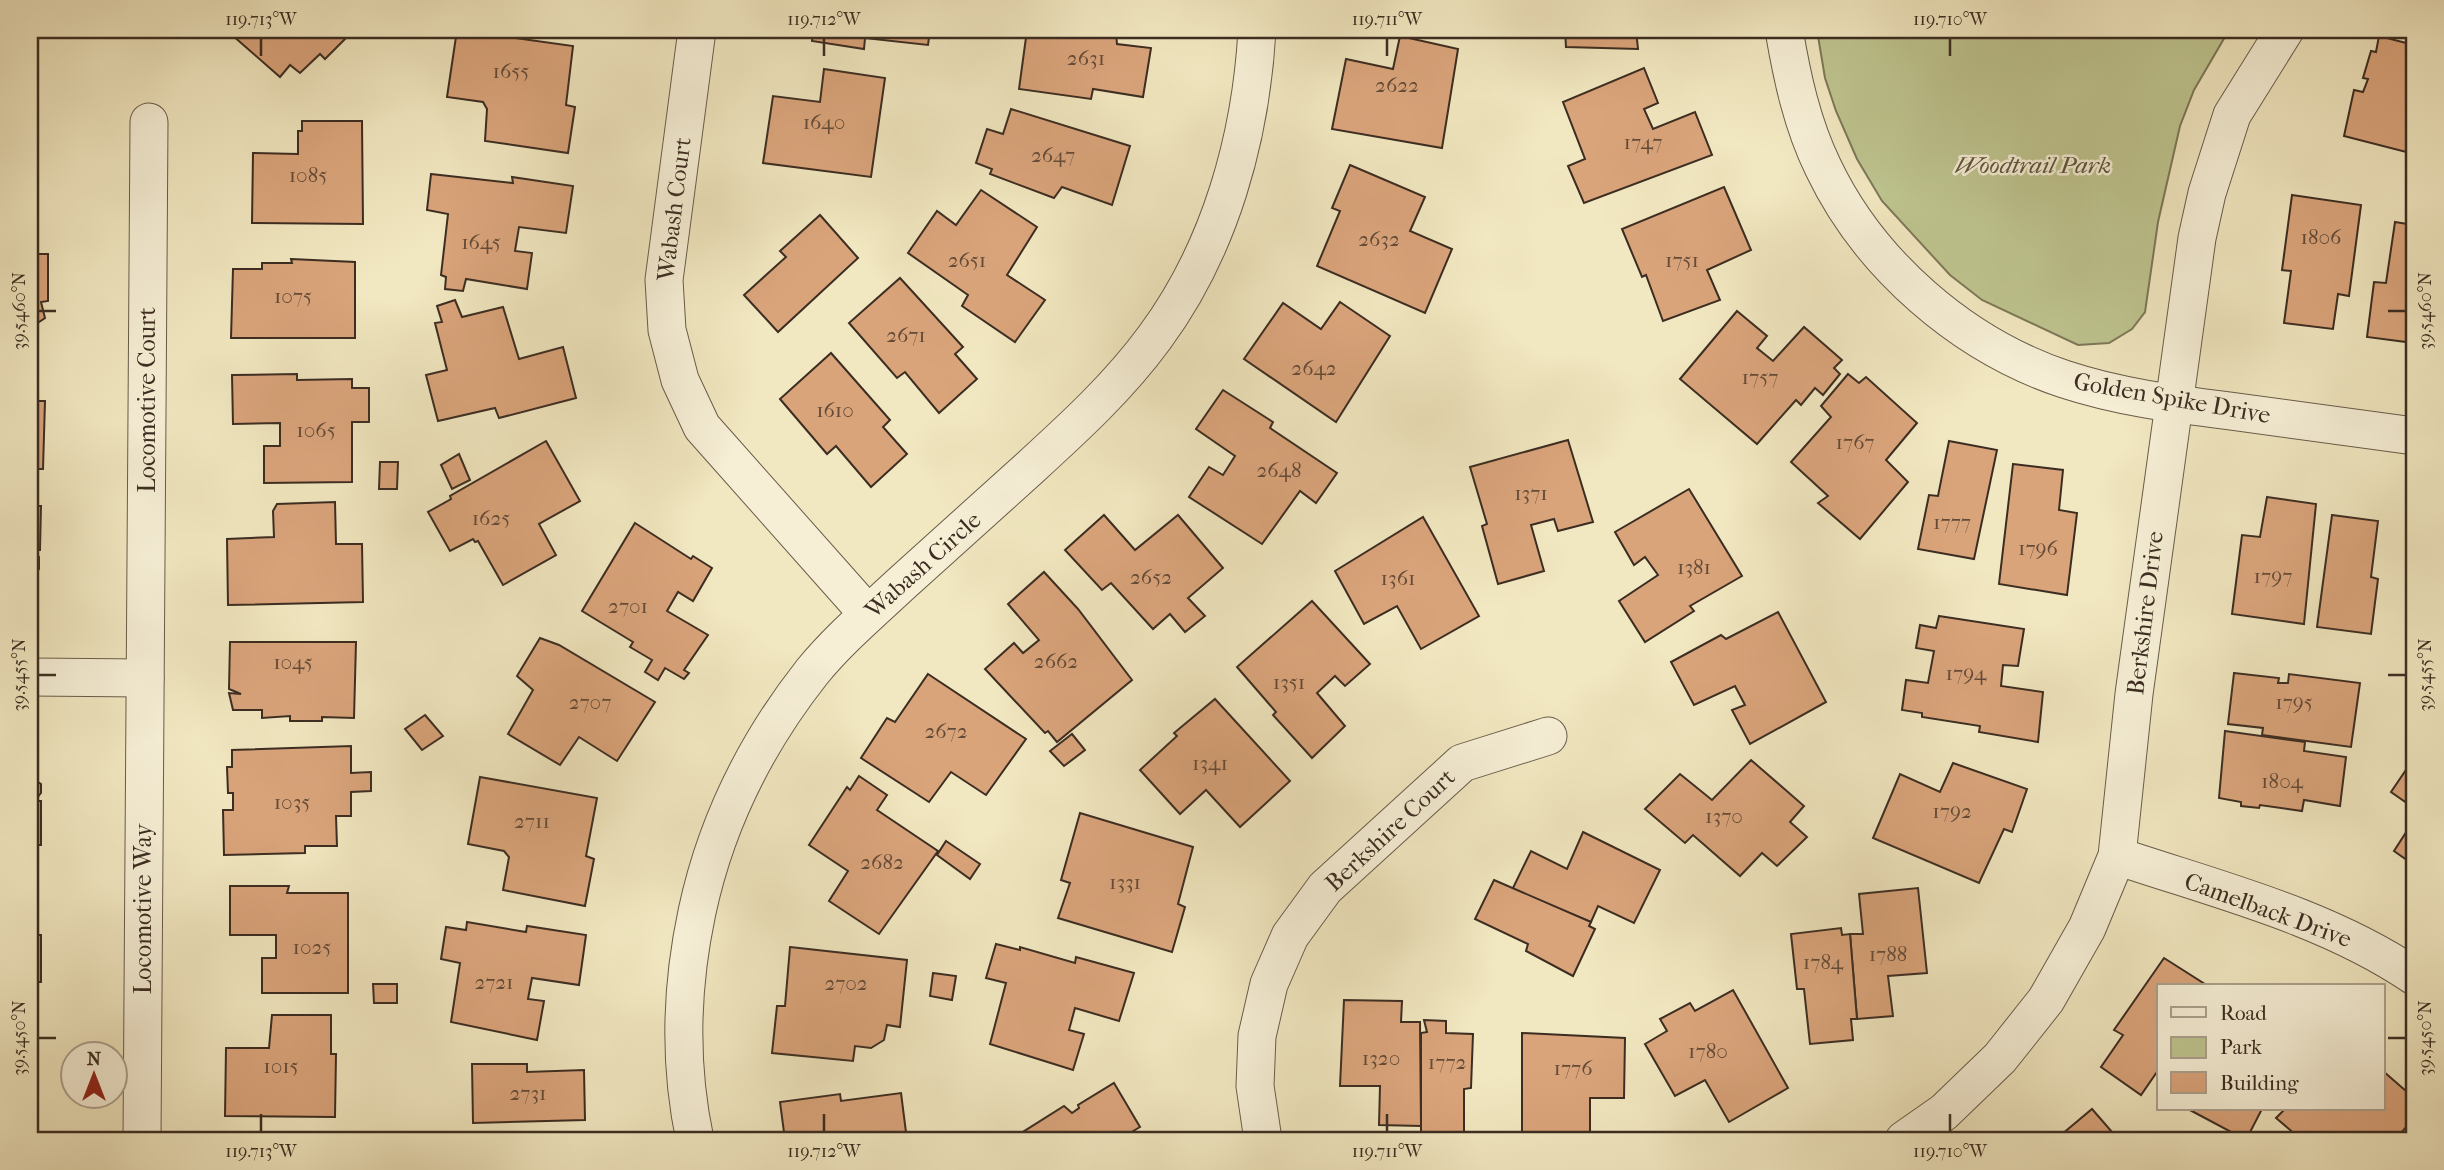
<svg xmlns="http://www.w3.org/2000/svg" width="2444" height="1170" font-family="'IM FELL French Canon',serif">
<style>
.green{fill:#bec48f;stroke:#7d7858;stroke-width:2}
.building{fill:#daa47b;stroke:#3c2d22;stroke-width:2}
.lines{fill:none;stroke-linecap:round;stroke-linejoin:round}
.minor-casing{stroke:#695c4a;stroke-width:39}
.minor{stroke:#f6efd6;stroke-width:37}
.ticks{fill:none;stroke:#3c2d22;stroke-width:2.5}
.labels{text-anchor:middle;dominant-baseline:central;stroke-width:5;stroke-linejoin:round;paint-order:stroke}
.number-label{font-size:21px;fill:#644b38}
.park-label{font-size:24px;font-style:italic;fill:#5c533d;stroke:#f6efd6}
.street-label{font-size:24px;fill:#3c2d22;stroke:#f6efd6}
.neatline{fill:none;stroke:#3c2d22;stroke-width:2.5}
.ticks-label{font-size:18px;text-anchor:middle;fill:#3c2d22}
</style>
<rect width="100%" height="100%" fill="#f1e7c0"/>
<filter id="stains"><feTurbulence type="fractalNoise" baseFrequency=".00286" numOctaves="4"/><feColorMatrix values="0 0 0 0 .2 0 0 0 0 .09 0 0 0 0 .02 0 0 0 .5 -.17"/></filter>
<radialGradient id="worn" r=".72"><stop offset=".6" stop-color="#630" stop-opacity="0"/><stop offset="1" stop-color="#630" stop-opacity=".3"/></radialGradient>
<path class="green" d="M1817 30H2229L2194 90 2180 126 2158 222 2145 312 2132 329 2109 343 2078 345 1982 300 1950 275 1882 201 1857 159 1836 111 1825 78Z"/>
<g class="building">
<path d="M30 30H39L30 42Z"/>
<path d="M235 30H354L325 59 320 54 300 73 290 65 280 77 232 35Z"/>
<path d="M457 30 573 46 566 105 575 107 568 153 485 141 487 109 483 102 447 97Z"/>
<path d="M813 30H930L928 45 865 38 864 49 812 41Z"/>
<path d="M1027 30H1097L1116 33 1117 44 1151 48 1143 97 1093 89 1091 99 1019 89Z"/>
<path d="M1565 30H1636L1638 49 1566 47Z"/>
<path d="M1400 36 1458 49 1442 148 1332 129 1346 59 1393 69Z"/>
<path d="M2379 36 2414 45V154L2344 136 2354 90 2363 92 2368 79 2363 78 2371 51 2376 52Z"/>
<path d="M1644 68 1658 103 1644 109 1653 129 1695 112 1712 155 1584 203 1568 166 1585 159 1563 102Z"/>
<path d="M824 69 885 78 871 177 763 163 773 96 820 102Z"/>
<path d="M1011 109 1130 146 1112 205 1062 187 1054 198 990 174 992 169 976 163 987 129 1003 134Z"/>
<path d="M302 121H362L363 224 252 223 253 153 298 154V131H302Z"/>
<path d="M1350 165 1425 197 1410 231 1452 249 1425 313 1317 266 1340 211 1332 208Z"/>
<path d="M431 174 513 183 512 177 573 186 566 233 519 227 515 251 532 253 527 289 466 279 463 291 445 289 446 277 441 275 448 214 427 210Z"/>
<path d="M1724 187 1751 250 1707 270 1720 300 1663 321 1646 275 1642 277 1622 229Z"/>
<path d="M981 190 1037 227 1007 275 1045 300 1015 342 962 306 968 295 908 253 937 211 956 225Z"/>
<path d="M2292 195 2361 205 2349 296 2338 294 2333 329 2284 323 2291 271 2282 270Z"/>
<path d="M820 215 858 258 778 332 744 295 786 257 780 251Z"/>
<path d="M2395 222 2414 225V343L2367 337 2374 282 2386 283Z"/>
<path d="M30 254H48V301L41 302 45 318 36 324H30Z"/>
<path d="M291 259 355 262V338H231L233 269H262V263H292Z"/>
<path d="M900 278 963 347 955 354 977 379 939 413 905 372 897 378 849 323Z"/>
<path d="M455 300 462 317 503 307 519 359 563 347 576 398 499 418 495 408 438 421 426 375 447 370 435 323 442 322 437 306Z"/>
<path d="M1340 302 1390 336 1336 422 1244 359 1283 303 1321 329Z"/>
<path d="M1737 311 1767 336 1757 348 1773 361 1804 327 1842 360 1834 368 1840 374 1823 395 1815 388 1801 405 1796 400 1757 444 1680 379Z"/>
<path d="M831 353 890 420 883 427 907 454 871 487 836 446 827 454 780 399Z"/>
<path d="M297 374V380L352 379V388H369V422H352V482L264 483V446H280V423L233 424 232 375Z"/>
<path d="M1848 374 1859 383 1866 377 1917 423 1886 460 1908 482 1860 539 1818 503 1828 496 1791 462 1831 417 1821 406Z"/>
<path d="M1223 390 1273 422 1270 428 1337 473 1316 503 1300 491 1262 544 1189 497 1209 467 1223 475 1235 456 1196 429Z"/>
<path d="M30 401H45L43 469H30Z"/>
<path d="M1568 440 1593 522 1558 531 1554 519 1531 525 1544 571 1498 584 1482 526 1487 524 1470 467Z"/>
<path d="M546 441 580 501 539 524 556 555 503 585 478 541 475 542 473 539 450 551 428 512 451 499 450 496Z"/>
<path d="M1949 441 1997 450 1974 559 1918 549 1929 495 1938 496Z"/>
<path d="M459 454 470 480 452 489 441 465Z"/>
<path d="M380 462H398L397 489H379Z"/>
<path d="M2013 464 2063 470 2059 510 2077 513 2067 595 1999 584Z"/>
<path d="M1689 489 1742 576 1690 606 1694 611 1645 642 1619 601 1658 575 1645 557 1634 565 1615 532Z"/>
<path d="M2267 497 2316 504 2304 624 2232 614 2242 535 2260 537Z"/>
<path d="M335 502 336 544H362L363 602 228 605 227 539 274 537 273 511 277 504Z"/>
<path d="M30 506H41L40 550H34L39 557V569L33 574H30Z"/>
<path d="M1104 515 1135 550 1178 515 1223 568 1188 598 1205 616 1185 632 1170 614 1153 629 1111 583 1102 590 1065 550Z"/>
<path d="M2332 515 2378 521 2371 577 2378 579 2371 634 2317 627Z"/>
<path d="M1423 517 1479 616 1421 649 1397 606 1364 624 1335 571Z"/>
<path d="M635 523 691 559 693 556 712 568 693 601 678 592 667 611 708 635 684 670 689 673 684 679 665 668 658 680 645 672 652 660 630 647 633 642 582 611Z"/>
<path d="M1044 572 1078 609 1132 680 1057 742 1048 731 1045 733 985 669 1014 643 1023 653 1039 640 1008 604Z"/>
<path d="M2414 598V637H2409Z"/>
<path d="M1312 601 1370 664 1345 686 1335 676 1317 693 1345 726 1312 758 1273 715 1276 712 1237 667Z"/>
<path d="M1778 612 1826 702 1750 744 1732 710 1745 705 1735 686 1694 705 1671 662 1721 635 1726 639Z"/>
<path d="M1939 616 2024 629 2018 666 2003 665 2001 686 2043 692 2038 742 1979 732 1980 726 1922 717V713L1902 710 1906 680 1928 683 1934 651 1916 648 1920 625 1936 628Z"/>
<path d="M540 638 559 645 655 702 617 761 579 737 560 765 508 734 533 690 517 676Z"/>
<path d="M230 642H356L354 718 322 717V721H290V716L262 718V710H233L229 693 241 694 229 689Z"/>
<path d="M2234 673 2279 678 2278 683H2288L2289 674 2360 683 2351 747 2262 735 2263 728 2228 724Z"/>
<path d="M928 674 1026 739 986 795 951 772 929 802 861 758 887 718 895 722Z"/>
<path d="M1215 699 1290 781 1240 827 1206 790 1180 814 1140 770 1177 736 1174 733Z"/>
<path d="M425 715 443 736 422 750 405 729Z"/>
<path d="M2225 731 2305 742 2304 751 2346 757 2340 806 2304 800 2302 811 2260 805 2259 808 2241 806V802L2219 798Z"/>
<path d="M1072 734 1085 750 1064 766 1050 751Z"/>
<path d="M351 746V773L371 772V791L351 792V816H336L337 846H305V853L224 855 223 810H233V793H228L227 767H232V750Z"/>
<path d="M2414 758V808L2391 792Z"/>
<path d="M1751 760 1804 806 1790 822 1807 837 1777 866 1762 853 1740 876 1693 835 1685 843 1645 809 1680 774 1712 800Z"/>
<path d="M1953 763 2027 789 2012 832 2004 829 1979 883 1873 838 1900 774 1940 792Z"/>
<path d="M859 776 887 795 877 810 938 851 879 934 829 901 848 871 809 845 847 787 850 790Z"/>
<path d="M30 777 41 784V793L37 798V801H41V845H30Z"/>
<path d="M480 777 597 798 586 856 594 859 585 906 503 890 509 857 504 851 468 844Z"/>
<path d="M1080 813 1193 847 1178 904 1185 907 1172 952 1058 918 1070 883 1061 880Z"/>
<path d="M2414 820V865L2394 851Z"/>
<path d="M1583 832 1660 870 1634 923 1598 906 1591 922 1512 890 1531 851 1567 869Z"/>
<path d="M946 841 980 864 970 879 937 855Z"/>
<path d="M1494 880 1591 922 1589 926 1595 929 1573 976 1526 951 1528 944 1475 919Z"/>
<path d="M230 886H289L287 893H348V993H262V958H276V935H230Z"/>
<path d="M1918 888 1927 973 1888 976 1893 1016 1857 1019 1850 934H1863L1859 894Z"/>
<path d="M467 922 526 932 527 926 586 935 579 985 532 978 528 999 544 1001 537 1040 451 1022 460 963 441 959 446 927 466 930Z"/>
<path d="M1841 928 1842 935 1850 934 1857 1019H1851L1853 1040 1810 1044 1804 989H1797L1791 934Z"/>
<rect x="30" y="935" width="11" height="47"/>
<path d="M996 944 1020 950V947L1075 963 1076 957 1134 973 1119 1021 1075 1008 1069 1030 1084 1034 1073 1070 990 1044 1006 983 986 978Z"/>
<path d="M790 947 907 960 900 1027 887 1025 884 1040 871 1048 855 1046 853 1061 772 1053 777 1006H785Z"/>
<path d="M2164 958 2208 986H2159V1069L2141 1095 2101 1067 2123 1035 2114 1030Z"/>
<path d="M933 973 956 976 952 1000 930 996Z"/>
<path d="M373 984H397V1003H374Z"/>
<path d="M1733 990 1788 1088 1729 1122 1705 1080 1675 1096 1645 1044 1667 1031 1660 1019 1690 1003 1695 1011Z"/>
<path d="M1344 1000 1402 1001 1401 1022H1420L1421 1126 1379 1125 1380 1086H1340Z"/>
<path d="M272 1015H331V1054H336L335 1117 225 1116 226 1048H269Z"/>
<path d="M30 1019H36L35 1060H30Z"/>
<path d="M1424 1020 1446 1021V1033L1473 1034 1471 1088 1464 1089V1140H1421V1033L1427 1032Z"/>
<path d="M1522 1033 1625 1038 1624 1098H1590V1140H1522Z"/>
<path d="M472 1064H527V1072L584 1070 585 1120 473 1123Z"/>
<path d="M2383 1071 2414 1098V1118L2395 1140H2302L2276 1118 2285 1109H2383Z"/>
<path d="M30 1078H33L32 1102H30Z"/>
<path d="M1114 1083 1140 1127 1118 1140H1010L1064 1106 1072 1113 1079 1108 1078 1105Z"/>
<path d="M901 1093 907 1140H785L780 1102 840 1094 841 1101Z"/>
<path d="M2092 1109 2119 1140H2055Z"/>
<path d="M2188 1109H2262L2246 1140Z"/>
<path d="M1145 1133 1149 1140H1133Z"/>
</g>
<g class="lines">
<g class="minor-casing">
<g id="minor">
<path d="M697 30 664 280 667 330 680 380 702 427 868 614"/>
<path d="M1784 30C1792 77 1802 124 1823 167 1869 264 1962 345 2064 379 2118 397 2174 404 2230 411 2292 419 2353 428 2414 436"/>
<path d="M30 677 145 678"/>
<path d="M2117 856C2218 890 2325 916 2414 976"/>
<path d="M142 1140 149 122"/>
<path d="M695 1140C679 1065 681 987 697 912 716 823 756 743 812 672 838 640 871 612 901 584 942 547 982 511 1023 474 1070 431 1117 389 1155 337 1220 249 1251 138 1257 30"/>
<path d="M1263 1140 1255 1086 1257 1036 1269 984 1290 936 1325 888 1462 763 1548 736"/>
<path d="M1904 1140 1944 1112 2000 1058 2046 1000 2087 928 2117 856 2134 694 2197 238 2207 193 2232 115 2285 30"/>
</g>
</g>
<use href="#minor" class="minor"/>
</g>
<path class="ticks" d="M261 38V56M824 38V56M1387 38V56M1950 38V56M38 311H56M2388 311H2406M38 675H56M2388 675H2406M38 1038H56M2388 1038H2406M261 1114V1132M824 1114V1132M1387 1114V1132M1950 1114V1132"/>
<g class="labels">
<g class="number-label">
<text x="1086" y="58">2631</text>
<text x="511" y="71">1655</text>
<text x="1397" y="85">2622</text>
<text x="824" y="122">1640</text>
<text x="1643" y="142">1747</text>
<text x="1053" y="155">2647</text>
<text x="308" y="175">1085</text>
<text x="2321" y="237">1806</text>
<text x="1379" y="239">2632</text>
<text x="481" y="242">1645</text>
<text x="967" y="260">2651</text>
<text x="1682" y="260">1751</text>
<text x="293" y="296">1075</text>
<text x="906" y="335">2671</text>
<text x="1314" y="368">2642</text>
<text x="1760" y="377">1757</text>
<text x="835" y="410">1610</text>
<text x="316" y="430">1065</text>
<text x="1855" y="442">1767</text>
<text x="1279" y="470">2648</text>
<text x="1531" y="493">1371</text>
<text x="491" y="518">1625</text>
<text x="1952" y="522">1777</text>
<text x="2038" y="548">1796</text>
<text x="1694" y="567">1381</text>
<text x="2273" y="576">1797</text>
<text x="1151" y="577">2652</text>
<text x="1398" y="578">1361</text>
<text x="628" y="606">2701</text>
<text x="1056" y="661">2662</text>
<text x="293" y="662">1045</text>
<text x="1966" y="673">1794</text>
<text x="1289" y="682">1351</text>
<text x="590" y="702">2707</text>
<text x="2294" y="702">1795</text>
<text x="946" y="731">2672</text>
<text x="1210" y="763">1341</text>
<text x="2282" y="781">1804</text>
<text x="292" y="802">1035</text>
<text x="1952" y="811">1792</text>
<text x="1724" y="816">1370</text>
<text x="532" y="821">2711</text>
<text x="882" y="862">2682</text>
<text x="1125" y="882">1331</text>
<text x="312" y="947">1025</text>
<text x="1888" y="954">1788</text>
<text x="1823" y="962">1784</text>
<text x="494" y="982">2721</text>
<text x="846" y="983">2702</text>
<text x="1708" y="1051">1780</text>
<text x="1381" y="1058">1320</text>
<text x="1447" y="1062">1772</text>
<text x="281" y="1066">1015</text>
<text x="1573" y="1068">1776</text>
<text x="528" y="1093">2731</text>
</g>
<g class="park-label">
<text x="2033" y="165">Woodtrail Park</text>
</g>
<g class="street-label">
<text transform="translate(674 209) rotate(-83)">Wabash Court</text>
<text transform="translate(2172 398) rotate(10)">Golden Spike Drive</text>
<text transform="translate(147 400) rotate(-90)">Locomotive Court</text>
<text transform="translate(923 565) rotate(-42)">Wabash Circle</text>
<text transform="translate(2145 613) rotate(-83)">Berkshire Drive</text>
<text transform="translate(1390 830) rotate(-43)">Berkshire Court</text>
<text transform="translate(143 909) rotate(-90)">Locomotive Way</text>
<text transform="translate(2268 910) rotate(20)">Camelback Drive</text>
</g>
</g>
<rect width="2444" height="1170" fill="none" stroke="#f1e7c0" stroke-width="77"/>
<rect x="2157" y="984" width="228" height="126" fill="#f6efd6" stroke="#aca18e" stroke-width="2"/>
<rect x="2171" y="1007" width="35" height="10" fill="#f6efd6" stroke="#aca18e" stroke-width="2"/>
<text x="2220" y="1020" font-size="21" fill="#3c2d22">Road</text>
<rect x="2171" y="1037" width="35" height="21" fill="#bec48f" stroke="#aca18e" stroke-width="2"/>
<text x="2220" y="1054" font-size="21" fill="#3c2d22">Park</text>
<rect x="2171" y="1072" width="35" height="21" fill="#daa47b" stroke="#aca18e" stroke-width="2"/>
<text x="2220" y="1090" font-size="21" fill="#3c2d22">Building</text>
<g transform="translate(94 1075)"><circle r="33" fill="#f6efd6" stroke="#aca18e" stroke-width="2"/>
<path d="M0-5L12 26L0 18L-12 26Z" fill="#8f2418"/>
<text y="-10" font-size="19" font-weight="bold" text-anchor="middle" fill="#3c2d22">N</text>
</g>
<rect x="38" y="38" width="2368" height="1094" class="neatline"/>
<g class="ticks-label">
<text x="261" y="25">119.713°W</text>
<text x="824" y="25">119.712°W</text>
<text x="1387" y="25">119.711°W</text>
<text x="1950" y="25">119.710°W</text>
<text transform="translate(19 311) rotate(-90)" y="6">39.5460°N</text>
<text transform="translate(2425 311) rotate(-90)" y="6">39.5460°N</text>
<text transform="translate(19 675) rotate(-90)" y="6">39.5455°N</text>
<text transform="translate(2425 675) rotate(-90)" y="6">39.5455°N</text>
<text transform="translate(19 1038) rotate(-90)" y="6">39.5450°N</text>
<text transform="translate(2425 1038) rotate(-90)" y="6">39.5450°N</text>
<text x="261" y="1157">119.713°W</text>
<text x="824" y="1157">119.712°W</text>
<text x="1387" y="1157">119.711°W</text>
<text x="1950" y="1157">119.710°W</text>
</g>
<rect width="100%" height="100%" filter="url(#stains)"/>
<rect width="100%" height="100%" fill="url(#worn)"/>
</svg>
